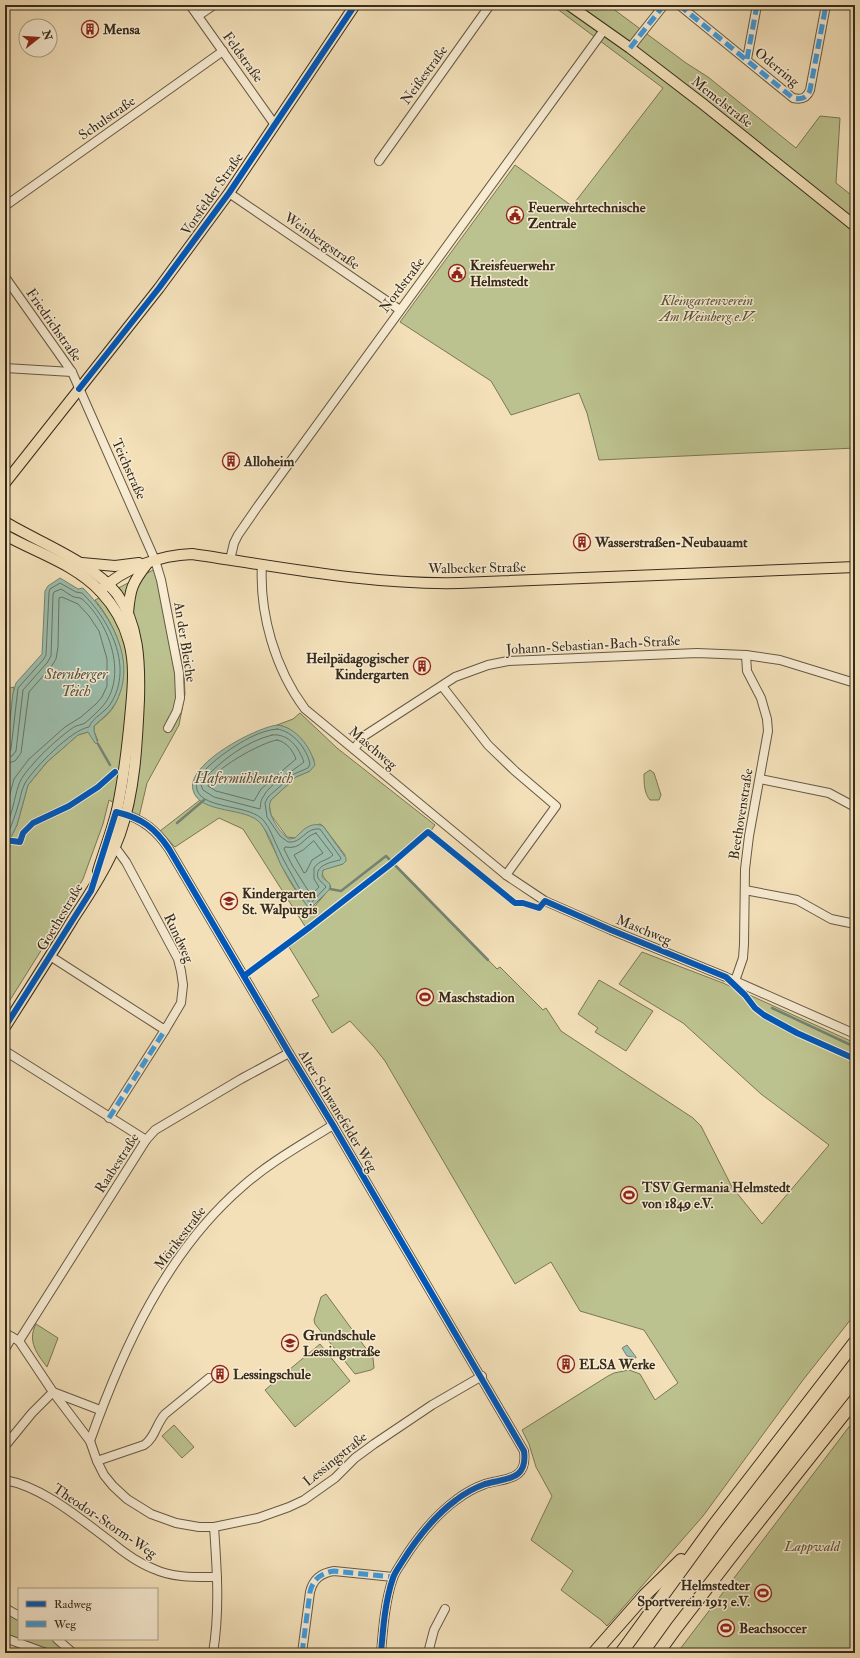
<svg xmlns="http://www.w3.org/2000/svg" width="860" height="1658" font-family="'IM FELL Double Pica',serif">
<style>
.green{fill:#bcc28f;stroke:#7a7756}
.water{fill:#9cbdab;stroke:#748372}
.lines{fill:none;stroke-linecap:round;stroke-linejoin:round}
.shore{stroke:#6a7464;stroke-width:1}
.stream{stroke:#748372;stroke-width:2.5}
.minor-casing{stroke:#665943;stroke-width:10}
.major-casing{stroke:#372c1c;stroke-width:12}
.highway-casing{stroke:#372c1c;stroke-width:14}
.minor{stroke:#f7ebd2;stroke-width:8}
.major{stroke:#f3e0b9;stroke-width:10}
.highway{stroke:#f3e0b9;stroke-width:12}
.quiet{stroke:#3e9cdf;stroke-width:5;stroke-dasharray:10 5;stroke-linecap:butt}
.cycleway-casing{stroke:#f7ebd2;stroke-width:8}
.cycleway{stroke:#0057b8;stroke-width:6}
.labels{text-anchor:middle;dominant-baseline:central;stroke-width:3;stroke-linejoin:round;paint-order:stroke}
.poi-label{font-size:14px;font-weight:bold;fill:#372c1c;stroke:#f7ebd2;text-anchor:start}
.street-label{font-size:14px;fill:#372c1c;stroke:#f7ebd2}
.park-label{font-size:14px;font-style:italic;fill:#585239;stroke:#f7ebd2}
.water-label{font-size:15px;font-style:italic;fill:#505040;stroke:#f7ebd2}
</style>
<rect width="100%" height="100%" fill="#f3e0b9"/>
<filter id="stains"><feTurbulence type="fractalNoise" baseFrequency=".005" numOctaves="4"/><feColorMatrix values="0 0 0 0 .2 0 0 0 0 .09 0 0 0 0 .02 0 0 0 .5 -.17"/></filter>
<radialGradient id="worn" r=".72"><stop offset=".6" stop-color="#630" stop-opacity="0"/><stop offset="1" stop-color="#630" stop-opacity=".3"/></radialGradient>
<g class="green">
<path d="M552 5H580L583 6 585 5H608L686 63 708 77 796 148 820 116 840 118 836 183 855 198V448L599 460 587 413 579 393 511 415 491 381 400 322 515 165 572 206 663 88Z"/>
<path d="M161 566 184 673 185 694 179 725 147 783 139 817 109 800 103 824 83 879 59 922 5 1008V903C8 893 5 883 5 872L7 870 11 837 17 825 28 785 47 762 78 735 88 732 98 741 94 731V726C101 720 111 713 115 704 134 669 118 628 95 600Z"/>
<path d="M14 687 5 764V689Z"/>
<path d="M300 713 337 748 435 825 428 835 395 864 497 969 500 967 543 1010 546 1008 561 1031 693 1118 701 1126 732 1187 762 1224 829 1145 761 1094 683 1023 619 984 642 952 723 983 855 1043V1314L803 1380 703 1516 607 1626 601 1620 561 1590 573 1571 531 1540 552 1496 536 1467 529 1444 522 1430 608 1376 614 1373 629 1370 640 1374 655 1400 678 1383 644 1330 580 1311 551 1262 515 1284 385 1061 374 1047 350 1021 332 1033 312 1000 319 996 289 947 308 931 243 829 219 818 175 847 160 831 200 800C216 811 246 810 258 820 265 826 268 839 273 847 282 867 293 891 309 907L315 906 331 887C328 881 323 879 322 872L324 869 343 864 345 855 323 826 320 824 306 828 295 838 287 837 271 815 269 804 271 800 296 777 310 771 314 760C306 745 295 727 277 725L293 719Z"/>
<path d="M650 770 654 773 661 795 659 800H650C644 793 644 783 644 774Z"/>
<path d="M599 980 653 1011 626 1051 595 1032 598 1028 578 1014Z"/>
<path d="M326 1294 373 1358 374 1368 371 1370 355 1374 315 1324 314 1320 321 1297Z"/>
<path d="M36 1324 58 1338 47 1367C37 1354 27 1341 36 1324Z"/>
<path d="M320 1344 350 1381 295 1427 265 1390Z"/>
<path d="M855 1419V1653H677Z"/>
<path d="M174 1425 194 1447 182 1458 162 1436Z"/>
<path d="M5 1610 19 1618V1639H53L70 1653H55L17 1640 5 1634Z"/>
</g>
<g class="water">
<path d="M60 578 78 589 83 588C112 617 138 663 115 704 110 713 101 719 94 726V731L98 744 95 743 88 732 78 735 47 762 28 785 17 825 11 837 7 869 5 872V764L13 693 16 683 42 654 45 591 48 586Z"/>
<path d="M277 725C296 727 311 747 315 765L310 771 296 777 271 800C265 812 279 832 289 839L295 838C303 830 311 821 323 826L346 858V861L343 864 323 870 322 877 330 884V889L311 908 307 906C298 893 289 879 281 865 275 852 270 835 261 824 248 806 199 815 193 790 186 764 255 728 277 725Z"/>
<path d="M627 1345 636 1357V1358L627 1356 622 1348Z"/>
</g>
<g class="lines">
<g class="shore">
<path d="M277 729C293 731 307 749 310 764L308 768 294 774 268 797 265 803 267 817 280 836 288 842C302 844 305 827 320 829L341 858 340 860C332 862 314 865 318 878 320 882 325 884 326 887L311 903C306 900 302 892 298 886 291 873 283 860 277 846 273 838 270 828 264 821 251 804 204 810 197 790 191 772 237 744 251 737 259 733 268 730 277 729Z"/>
<path d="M272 735C289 733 299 748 304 762 293 771 270 783 263 797 260 801 261 805 260 809L214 797 203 790 201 785 203 780C222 760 245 742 272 735Z"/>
<path d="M277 740C287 742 293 751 296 759L261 789 254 801 216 791 208 786C209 771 262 742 277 740Z"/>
<path d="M5 753 9 752 11 749 18 688 43 660 46 655 49 592 50 589 60 583 76 592 82 593C109 619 134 666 111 703 106 712 93 717 89 727 71 730 35 767 25 783 21 790 20 801 17 809 13 823 6 835 5 850"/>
<path d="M5 758 12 756 16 751 23 690 47 663 51 656 53 595 54 592 61 589C65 591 69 595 74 597 77 598 79 597 82 599 110 623 129 679 101 708 96 713 90 719 85 723 82 725 77 725 74 727 63 734 41 754 33 764 28 770 22 776 19 784 14 798 13 814 5 827"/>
<path d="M5 764 15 761 21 753 29 692 51 667 56 659 58 647 59 598 62 597 78 604 89 616 99 631 107 659V686L102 697 96 704 81 717 65 727 29 759 14 779 5 812"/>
<path d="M316 833 333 855C327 861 319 860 314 868V879L319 887 311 895 292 865 284 849 285 847C303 850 302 837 316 833Z"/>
<path d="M314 841 323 853 312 860 306 872 304 873 294 855 303 850Z"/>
</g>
<g class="stream">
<path d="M98 744 110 765"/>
<path d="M177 823 204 800"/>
<path d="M330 889 341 891 386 856 488 960"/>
<path d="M772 1008 855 1047"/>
</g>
<g class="minor-casing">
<g id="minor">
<path d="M190 5 275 125"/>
<path d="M679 5 793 98C802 100 807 98 810 90L826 5"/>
<path d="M198 16 214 5"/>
<path d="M630 48 664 5"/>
<path d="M747 59 757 5"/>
<path d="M379 161 490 5"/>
<path d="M229 193 400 310"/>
<path d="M5 206 223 51"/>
<path d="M5 277 72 372 155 560 161 580 179 673 180 698 177 711 168 728"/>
<path d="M5 368 72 372"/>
<path d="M230 560 234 543 238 535 258 506 604 30"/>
<path d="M262 564C259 613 275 669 305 709L506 875 545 901 611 930 726 977 855 1034"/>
<path d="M442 686 488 745 515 771 556 806 506 875"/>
<path d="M354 749 364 736 455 677 488 665 508 661 697 653 746 655 780 660 855 683"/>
<path d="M760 779 829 793 855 807"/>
<path d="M121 813C143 819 157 831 169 849L289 1053 333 1125 524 1451C528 1481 506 1478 485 1484 474 1488 465 1493 456 1500 433 1517 417 1538 402 1562 399 1567 395 1572 393 1578 385 1601 383 1629 381 1653"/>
<path d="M745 890 797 900 831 919 855 924"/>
<path d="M50 956 165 1030 181 1003 183 985 181 971 178 959 126 862 115 847"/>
<path d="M735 981 743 958 744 944 745 869 749 836 768 731 767 719 761 698 747 671 746 655"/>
<path d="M5 1051 146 1140"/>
<path d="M109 1118 165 1030"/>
<path d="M5 1333 19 1341 53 1392 90 1441 97 1461 104 1475 113 1486 127 1499 151 1514 176 1523 199 1527H214L258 1518 289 1507 304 1500 335 1478 355 1458 374 1444 432 1405 482 1376"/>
<path d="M19 1341 146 1140 155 1130 241 1079 289 1053"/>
<path d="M5 1349 12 1337"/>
<path d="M90 1441C123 1348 167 1251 243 1186 270 1162 303 1144 333 1125"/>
<path d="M5 1446 32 1413 53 1392 100 1410"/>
<path d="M97 1461 144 1445C155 1438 156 1424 165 1414L209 1378"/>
<path d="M5 1480C43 1487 79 1518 110 1541 123 1552 138 1563 154 1569 173 1578 196 1577 217 1577"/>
<path d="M5 1608 19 1616"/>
<path d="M5 1638 46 1653"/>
<path d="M57 1639 73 1653"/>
<path d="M213 1653C220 1611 217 1569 214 1527"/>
<path d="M302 1653 310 1592C313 1579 321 1573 334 1571L393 1577"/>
<path d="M428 1653 434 1630 445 1609"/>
</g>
</g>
<g class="major-casing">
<g id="major">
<path d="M569 5 630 48 703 104 855 226"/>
<path d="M5 483 159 288 229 193 355 5"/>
<path d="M5 522C40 543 92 562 117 594 139 624 140 663 139 699 137 744 135 791 120 834 109 864 91 892 73 919 51 955 28 991 5 1027"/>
<path d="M5 535C37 553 75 564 101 592 114 606 124 623 129 642 135 663 133 686 131 708 128 742 124 777 117 810 112 831 104 851 98 871"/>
<path d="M82 563 115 566 139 563"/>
<path d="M100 591C123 568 161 555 192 554 281 567 370 585 460 583L855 567"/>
<path d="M128 613C130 589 132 583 147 564"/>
</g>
</g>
<g class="highway-casing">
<g id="highway">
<path d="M594 1653 645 1595 681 1560"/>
<path d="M621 1653 714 1525 855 1342"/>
<path d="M658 1653 676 1628 740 1545 855 1400"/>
</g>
</g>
<use href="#minor" class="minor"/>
<use href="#major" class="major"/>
<use href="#highway" class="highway"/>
<g class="quiet">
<path d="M679 5 793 98C802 100 807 98 810 90L826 5"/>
<path d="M630 48 664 5"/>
<path d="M747 59 757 5"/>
<path d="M109 1118 165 1030"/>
<path d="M302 1653 310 1592C313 1579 321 1573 334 1571L393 1577"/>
</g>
<g class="cycleway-casing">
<g id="cycleway">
<path d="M79 389 159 288 229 193 355 5"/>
<path d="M5 840 20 842 23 833 33 823 69 806 98 787 115 772"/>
<path d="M244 976 310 927 391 864 428 832 515 903H523L539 908 545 901 611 930 726 977 745 995 755 1008 764 1015 797 1033 855 1059"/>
<path d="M5 1027 91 891 116 812C142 818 155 828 169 849L289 1053 333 1125 524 1451C528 1481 506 1478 485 1484 474 1488 465 1493 456 1500 433 1517 417 1538 402 1562 399 1567 395 1572 393 1578 385 1601 383 1629 381 1653"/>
</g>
</g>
<use href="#cycleway" class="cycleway"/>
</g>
<defs>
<g id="building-ring" transform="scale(0.9)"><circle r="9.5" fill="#f7ebd2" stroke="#8f2418" stroke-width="1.5"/><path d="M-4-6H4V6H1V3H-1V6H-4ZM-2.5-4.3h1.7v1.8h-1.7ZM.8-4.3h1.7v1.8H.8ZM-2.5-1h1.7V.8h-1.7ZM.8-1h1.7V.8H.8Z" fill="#8f2418"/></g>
<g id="civic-ring" transform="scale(0.9)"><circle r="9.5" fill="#f7ebd2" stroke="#8f2418" stroke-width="1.5"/><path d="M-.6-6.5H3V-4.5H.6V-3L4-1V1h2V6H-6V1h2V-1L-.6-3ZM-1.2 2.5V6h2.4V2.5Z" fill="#8f2418"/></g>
<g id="school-ring" transform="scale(0.9)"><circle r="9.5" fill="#f7ebd2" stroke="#8f2418" stroke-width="1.5"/><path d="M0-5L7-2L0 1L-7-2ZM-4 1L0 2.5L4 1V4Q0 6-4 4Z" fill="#8f2418"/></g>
<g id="stadium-ring" transform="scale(0.9)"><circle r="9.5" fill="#f7ebd2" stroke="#8f2418" stroke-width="1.5"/><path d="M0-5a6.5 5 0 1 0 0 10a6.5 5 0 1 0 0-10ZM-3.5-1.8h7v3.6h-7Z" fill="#8f2418"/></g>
</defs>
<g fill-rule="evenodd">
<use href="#building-ring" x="90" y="29"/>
<use href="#civic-ring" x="515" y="215"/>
<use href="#civic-ring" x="457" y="273"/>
<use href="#building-ring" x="231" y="461"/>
<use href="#building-ring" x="582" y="542"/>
<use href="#building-ring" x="422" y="666"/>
<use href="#school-ring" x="229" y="901"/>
<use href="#stadium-ring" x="425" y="997"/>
<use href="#stadium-ring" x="629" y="1195"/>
<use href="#school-ring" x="290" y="1343"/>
<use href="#building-ring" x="566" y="1364"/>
<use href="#building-ring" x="220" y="1374"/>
<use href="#stadium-ring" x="763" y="1593"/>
<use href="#stadium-ring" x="726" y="1628"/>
</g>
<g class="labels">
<g class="poi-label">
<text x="103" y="29">Mensa</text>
<text x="528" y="207">Feuerwehrtechnische<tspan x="528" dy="16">Zentrale</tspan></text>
<text x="470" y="265">Kreisfeuerwehr<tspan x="470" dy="16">Helmstedt</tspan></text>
<text x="244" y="461">Alloheim</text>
<text x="595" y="542">Wasserstraßen-Neubauamt</text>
<text x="409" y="658" text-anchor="end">Heilpädagogischer<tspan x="409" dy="16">Kindergarten</tspan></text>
<text x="242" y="893">Kindergarten<tspan x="242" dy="16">St. Walpurgis</tspan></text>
<text x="438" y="997">Maschstadion</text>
<text x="642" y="1187">TSV Germania Helmstedt<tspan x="642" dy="16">von 1849 e.V.</tspan></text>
<text x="303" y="1335">Grundschule<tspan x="303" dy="16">Lessingstraße</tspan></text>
<text x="579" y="1364">ELSA Werke</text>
<text x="233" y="1374">Lessingschule</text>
<text x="750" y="1585" text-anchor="end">Helmstedter<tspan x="750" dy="16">Sportverein 1913 e.V.</tspan></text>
<text x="739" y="1628">Beachsoccer</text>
</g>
<g class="street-label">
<text transform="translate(243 57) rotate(54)">Feldstraße</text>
<text transform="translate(777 67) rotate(39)">Oderring</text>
<text transform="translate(424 75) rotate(-54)">Neißestraße</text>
<text transform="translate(722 102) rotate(38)">Memelstraße</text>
<text transform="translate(107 118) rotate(-35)">Schulstraße</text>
<text transform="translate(212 194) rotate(-55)">Vorsfelder Straße</text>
<text transform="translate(322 241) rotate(35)">Weinbergstraße</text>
<text transform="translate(402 285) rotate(-53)">Nordstraße</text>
<text transform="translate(54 325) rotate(55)">Friedrichstraße</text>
<text transform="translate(129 469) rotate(66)">Teichstraße</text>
<text transform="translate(477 568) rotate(-1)">Walbecker Straße</text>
<text transform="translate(185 642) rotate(81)">An der Bleiche</text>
<text transform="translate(593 645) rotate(-3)">Johann-Sebastian-Bach-Straße</text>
<text transform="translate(373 748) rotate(40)">Maschweg</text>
<text transform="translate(741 814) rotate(-81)">Beethovenstraße</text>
<text transform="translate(60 917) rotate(-59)">Goethestraße</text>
<text transform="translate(644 930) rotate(22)">Maschweg</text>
<text transform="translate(179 938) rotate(65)">Rundweg</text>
<text transform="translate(338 1111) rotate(59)">Alter Schwanefelder Weg</text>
<text transform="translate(117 1163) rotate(-57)">Raabestraße</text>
<text transform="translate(180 1238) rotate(-53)">Mörikestraße</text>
<text transform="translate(335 1459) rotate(-39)">Lessingstraße</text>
<text transform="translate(105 1521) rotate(34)">Theodor-Storm-Weg</text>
</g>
<g class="park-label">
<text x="707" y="300">Kleingartenverein<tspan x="707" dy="16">Am Weinberg e.V.</tspan></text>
<text x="812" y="1546">Lappwald</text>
</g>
<g class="water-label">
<text x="76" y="674">Sternberger<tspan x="76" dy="17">Teich</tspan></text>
<text x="244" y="778">Hafermühlenteich</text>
</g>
</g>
<rect width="860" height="1658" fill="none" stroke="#f3e0b9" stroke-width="20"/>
<rect x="6" y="6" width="848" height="1646" fill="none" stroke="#372c1c" stroke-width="2"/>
<rect x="10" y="10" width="840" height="1638" fill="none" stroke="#372c1c"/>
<rect x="18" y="1588" width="140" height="52" fill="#f7ebd2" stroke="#aa9f89"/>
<rect x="26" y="1601" width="20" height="6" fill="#0057b8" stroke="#aa9f89"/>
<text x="54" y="1608" font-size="12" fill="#372c1c">Radweg</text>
<rect x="26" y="1621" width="20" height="6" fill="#3e9cdf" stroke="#aa9f89"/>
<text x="54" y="1628" font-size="12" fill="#372c1c">Weg</text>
<g transform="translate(38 38) rotate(73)"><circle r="19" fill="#f7ebd2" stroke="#aa9f89"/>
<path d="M0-3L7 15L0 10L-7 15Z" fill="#8f2418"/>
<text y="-6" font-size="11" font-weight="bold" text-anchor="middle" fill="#372c1c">N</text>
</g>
<rect width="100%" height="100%" filter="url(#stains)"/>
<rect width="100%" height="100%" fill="url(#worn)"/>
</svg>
